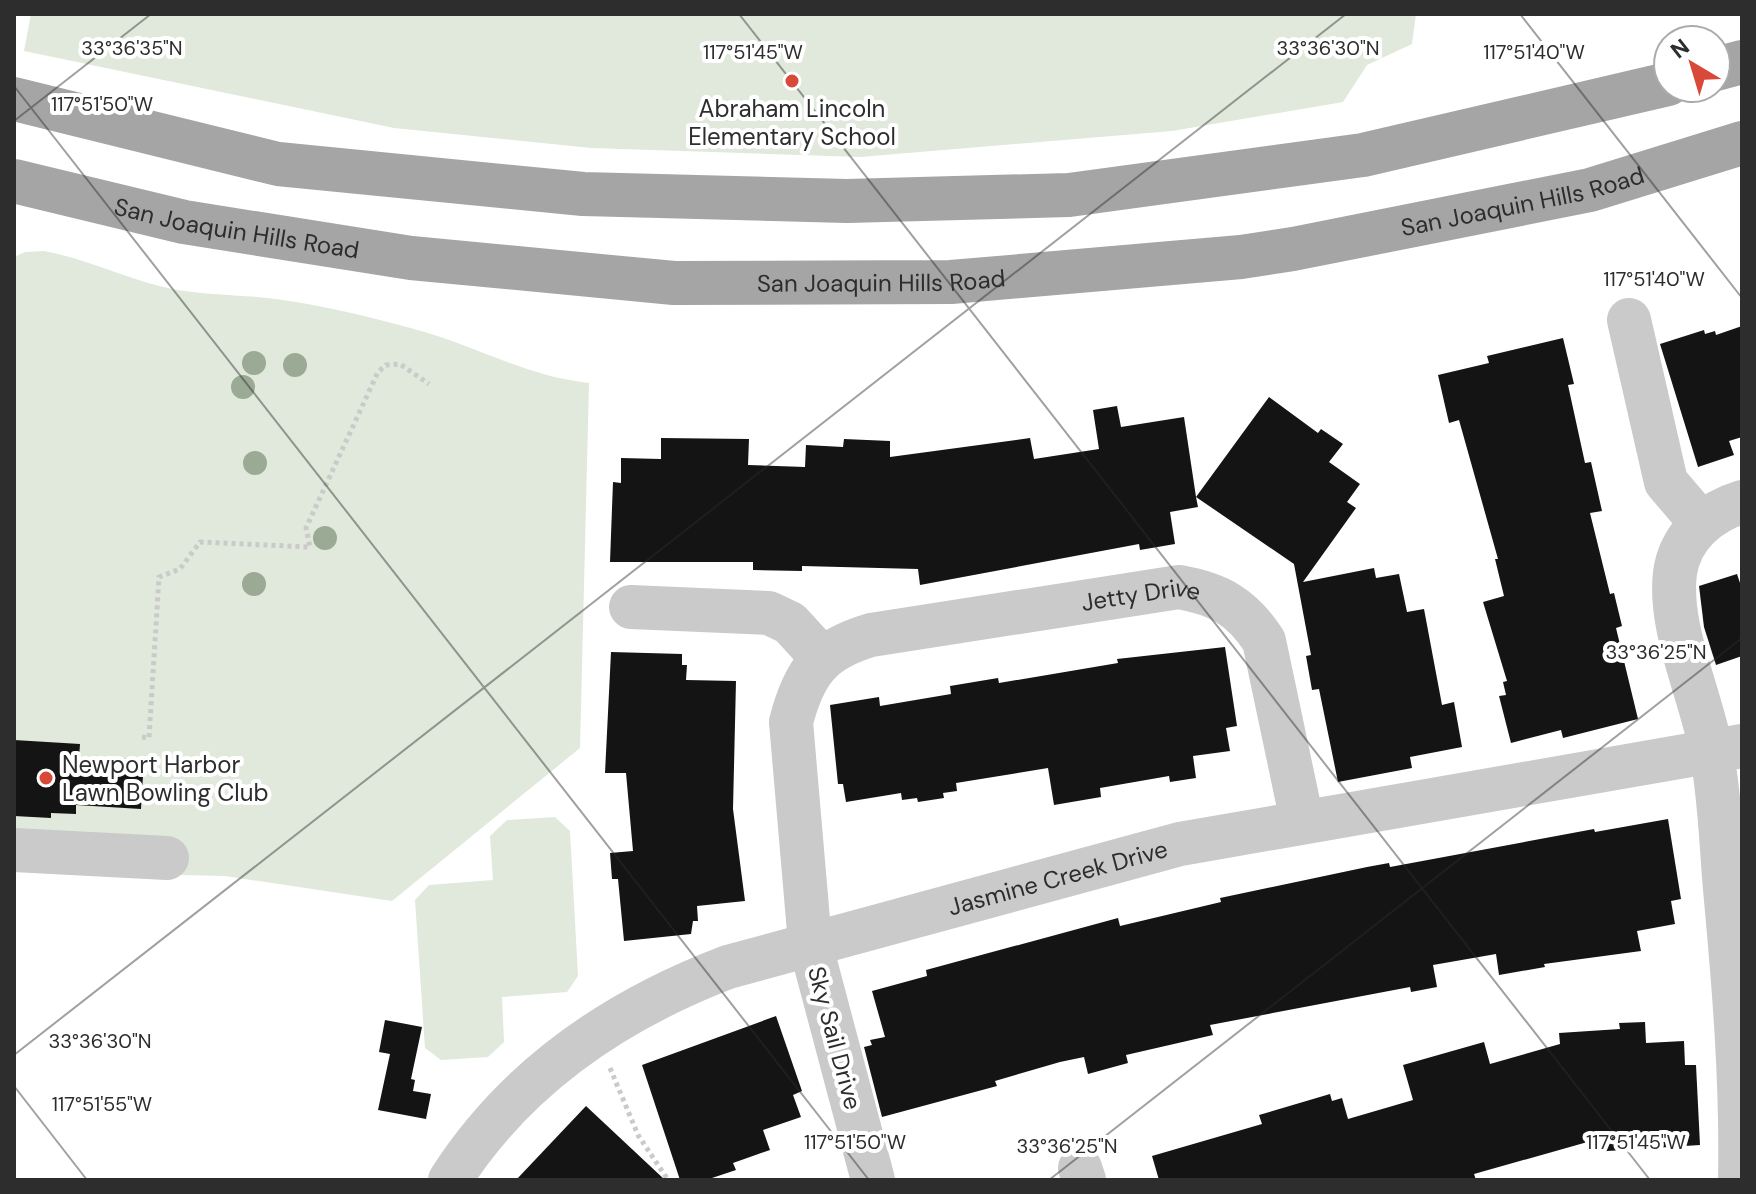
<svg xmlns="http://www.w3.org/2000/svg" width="1756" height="1194" font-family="'DM Sans',sans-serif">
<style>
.green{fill:#e0e9db}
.building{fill:#141414}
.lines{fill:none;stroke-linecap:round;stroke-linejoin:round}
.path{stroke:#cacaca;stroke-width:5;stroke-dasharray:4 4;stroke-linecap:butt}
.minor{stroke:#cacaca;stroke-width:44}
.major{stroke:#a5a5a5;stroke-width:44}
.tree{fill:#9baa94}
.ticks{fill:none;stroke:#2d2d2d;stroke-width:2;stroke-opacity:0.45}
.poi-dot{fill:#d94939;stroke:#fff;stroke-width:3}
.labels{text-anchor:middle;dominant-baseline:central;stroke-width:8;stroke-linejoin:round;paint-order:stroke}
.poi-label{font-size:24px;fill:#2d2d2d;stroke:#fff}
.street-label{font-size:24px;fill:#2d2d2d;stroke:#fff}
.ticks-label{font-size:20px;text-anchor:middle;fill:#2d2d2d;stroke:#fff;stroke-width:8;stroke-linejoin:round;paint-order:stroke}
</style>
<rect width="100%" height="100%" fill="#fff"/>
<g class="green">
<path d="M31 14H1416L1412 44 1367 65 1343 102 1172 131 860 157 591 148 394 128 24 51Z"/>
<path d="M44 251C88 259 128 280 172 289 201 294 229 295 258 297 311 302 362 315 414 329 472 344 527 377 589 383L580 748 392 901 225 876 14 871V257L25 252Z"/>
<path d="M555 817 570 831 578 976 567 992 502 997 504 1042 488 1057 441 1060 425 1048 415 900 429 885 493 880 490 836 507 820Z"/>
</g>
<g class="building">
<path d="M1742 326V437L1729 441 1734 455 1698 467 1660 344 1704 330 1705 334 1715 331 1716 335Z"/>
<path d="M1563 338 1574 384 1568 385 1585 463 1591 462 1602 511 1590 513 1610 594 1614 593 1622 626 1616 628 1638 719 1563 738 1561 730 1511 743 1499 696 1506 695 1503 682 1507 681 1483 602 1504 596 1495 559H1498L1459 420 1449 423 1438 375 1489 363 1487 356Z"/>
<path d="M1269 397 1318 433 1321 429 1343 444 1329 462 1360 484 1347 502 1356 508 1303 582 1374 568 1376 578 1399 574 1407 612 1424 609 1442 705 1454 702 1462 747 1410 757 1412 768 1338 782 1319 689 1312 690 1306 656 1311 655 1294 564 1196 497 1198 507 1170 512 1175 544 1140 550 1139 544 920 585 918 569 802 566V571L753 570V562H610L613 482 621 483V458L661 459V438L749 439 748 465 805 467 806 445 843 447 844 439 890 441V457L1030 438 1034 459 1099 449 1093 410 1117 406 1121 427 1184 417 1196 497Z"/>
<path d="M1737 574 1742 589V656L1716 665 1704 627 1699 586Z"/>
<path d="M1225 647 1237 726 1226 728 1230 751 1193 756 1196 778 1170 782 1169 776 1100 788 1101 797 1054 805 1048 768 956 783 957 791 943 793 944 798 918 802 917 798 902 800 901 793 846 802 843 784H838L830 705 879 697 880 706 951 694 950 686 998 678 999 683 1118 663 1117 659Z"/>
<path d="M611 652 682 654V665H687L686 680 736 681 733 809 745 901 697 906 698 921H693L691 934 624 941 618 879H612L610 853 633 851 626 773H605Z"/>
<path d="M14 740 80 744 79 758 144 759 141 809 76 805V814L51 813V818L14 816Z"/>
<path d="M1668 819 1681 899 1671 901 1675 924 1637 931 1641 951 1544 964 1545 967 1499 975 1496 954 1433 965 1437 987 1411 992 1410 987 1210 1025 1213 1035 1126 1055 1128 1063 1088 1074 1084 1057 1060 1062 995 1081 997 1086 882 1117 864 1047 872 1045 870 1040 885 1037 872 991 927 976 926 970 1118 918 1120 926 1221 902 1220 898 1367 867 1389 863 1390 867 1594 829 1595 832Z"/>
<path d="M776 1016 802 1091 793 1095 801 1117 763 1130 770 1150 733 1163 736 1170 706 1180H680L642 1065Z"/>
<path d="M385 1020 422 1027 411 1079 415 1080 413 1091 431 1094 426 1119 378 1110 390 1054 379 1052Z"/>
<path d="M1645 1022 1646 1043 1684 1041 1685 1065H1696L1700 1145 1592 1152 1591 1141 1474 1174 1476 1180H1159L1152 1156 1262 1124 1259 1115 1330 1094 1332 1101 1342 1098 1348 1119 1413 1100 1403 1065 1484 1042 1490 1064 1560 1044 1559 1033 1620 1029 1619 1023Z"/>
<path d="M586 1106 665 1180H516Z"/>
</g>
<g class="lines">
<g class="path">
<path d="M142 737 149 738 159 577 180 569 200 542 310 547 306 528 378 372 386 365 400 364 429 384"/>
<path d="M610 1068 638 1135 668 1180"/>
</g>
<g class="minor">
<path d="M1629 320 1666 482 1701 523"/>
<path d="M631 607 769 613 790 623 822 658"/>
<path d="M14 850 167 858"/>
<path d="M1080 1168 1084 1180"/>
<path id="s1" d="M450 1180C516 1077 615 1010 728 967L1180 844 1742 746"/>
<path id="s2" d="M873 1180 810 943 791 722C804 672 820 650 871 635L1179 587C1219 594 1242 607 1264 641L1302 821"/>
<path d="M1740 1180C1742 1082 1734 986 1725 889 1721 843 1720 795 1711 750 1701 695 1668 628 1675 573 1680 536 1709 512 1742 502"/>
</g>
<g class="major">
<path d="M1716 69 1742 62"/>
<path d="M14 99 278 164 583 194 847 201 1069 195 1363 155 1668 84"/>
<path id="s3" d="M14 181 184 222 411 258 674 283 951 282 1241 257 1293 249 1590 190 1742 143"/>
</g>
</g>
<g class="tree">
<circle cx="254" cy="363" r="12"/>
<circle cx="295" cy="365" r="12"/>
<circle cx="243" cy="387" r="12"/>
<circle cx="255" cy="463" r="12"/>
<circle cx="325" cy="538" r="12"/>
<circle cx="254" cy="584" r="12"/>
</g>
<path class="ticks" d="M739 14 1650 1180M1520 14 1742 298M14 86 869 1180M14 121 151 14M14 1055 1346 14M14 1086 87 1180M1049 1180 1742 638"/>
<g class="poi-dot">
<circle cx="792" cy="81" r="8"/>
<circle cx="46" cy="778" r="8"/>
</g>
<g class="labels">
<g class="poi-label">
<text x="792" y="108">Abraham Lincoln<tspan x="792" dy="28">Elementary School</tspan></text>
<text x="62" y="764" text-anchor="start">Newport Harbor<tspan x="62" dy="28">Lawn Bowling Club</tspan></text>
</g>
<g class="street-label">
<text stroke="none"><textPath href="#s3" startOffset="1524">San Joaquin Hills Road</textPath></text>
<text stroke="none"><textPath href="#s3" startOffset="228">San Joaquin Hills Road</textPath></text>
<text stroke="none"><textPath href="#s3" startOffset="876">San Joaquin Hills Road</textPath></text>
<text stroke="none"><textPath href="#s2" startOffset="866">Jetty Drive</textPath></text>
<text stroke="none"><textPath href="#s1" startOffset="698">Jasmine Creek Drive</textPath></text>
<text transform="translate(835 1038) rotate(75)">Sky Sail Drive</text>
</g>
</g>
<g class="ticks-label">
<text x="132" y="55">33°36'35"N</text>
<text x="1328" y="55">33°36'30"N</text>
<text x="753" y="59">117°51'45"W</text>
<text x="1534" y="59">117°51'40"W</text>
<text x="102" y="111">117°51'50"W</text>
<text x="1654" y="286">117°51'40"W</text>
<text x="1656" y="659">33°36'25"N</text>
<text x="100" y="1048">33°36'30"N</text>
<text x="102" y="1111">117°51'55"W</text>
<text x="855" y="1149">117°51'50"W</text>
<text x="1636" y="1149">117°51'45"W</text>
<text x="1067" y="1153">33°36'25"N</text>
</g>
<rect width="1756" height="1194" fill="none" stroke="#2d2d2d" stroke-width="32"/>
<g transform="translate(1692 64) rotate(322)"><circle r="38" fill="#ffffff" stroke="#ababab" stroke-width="2"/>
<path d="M0-6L14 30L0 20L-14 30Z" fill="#d94939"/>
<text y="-12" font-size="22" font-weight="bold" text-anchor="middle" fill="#2d2d2d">N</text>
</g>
</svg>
